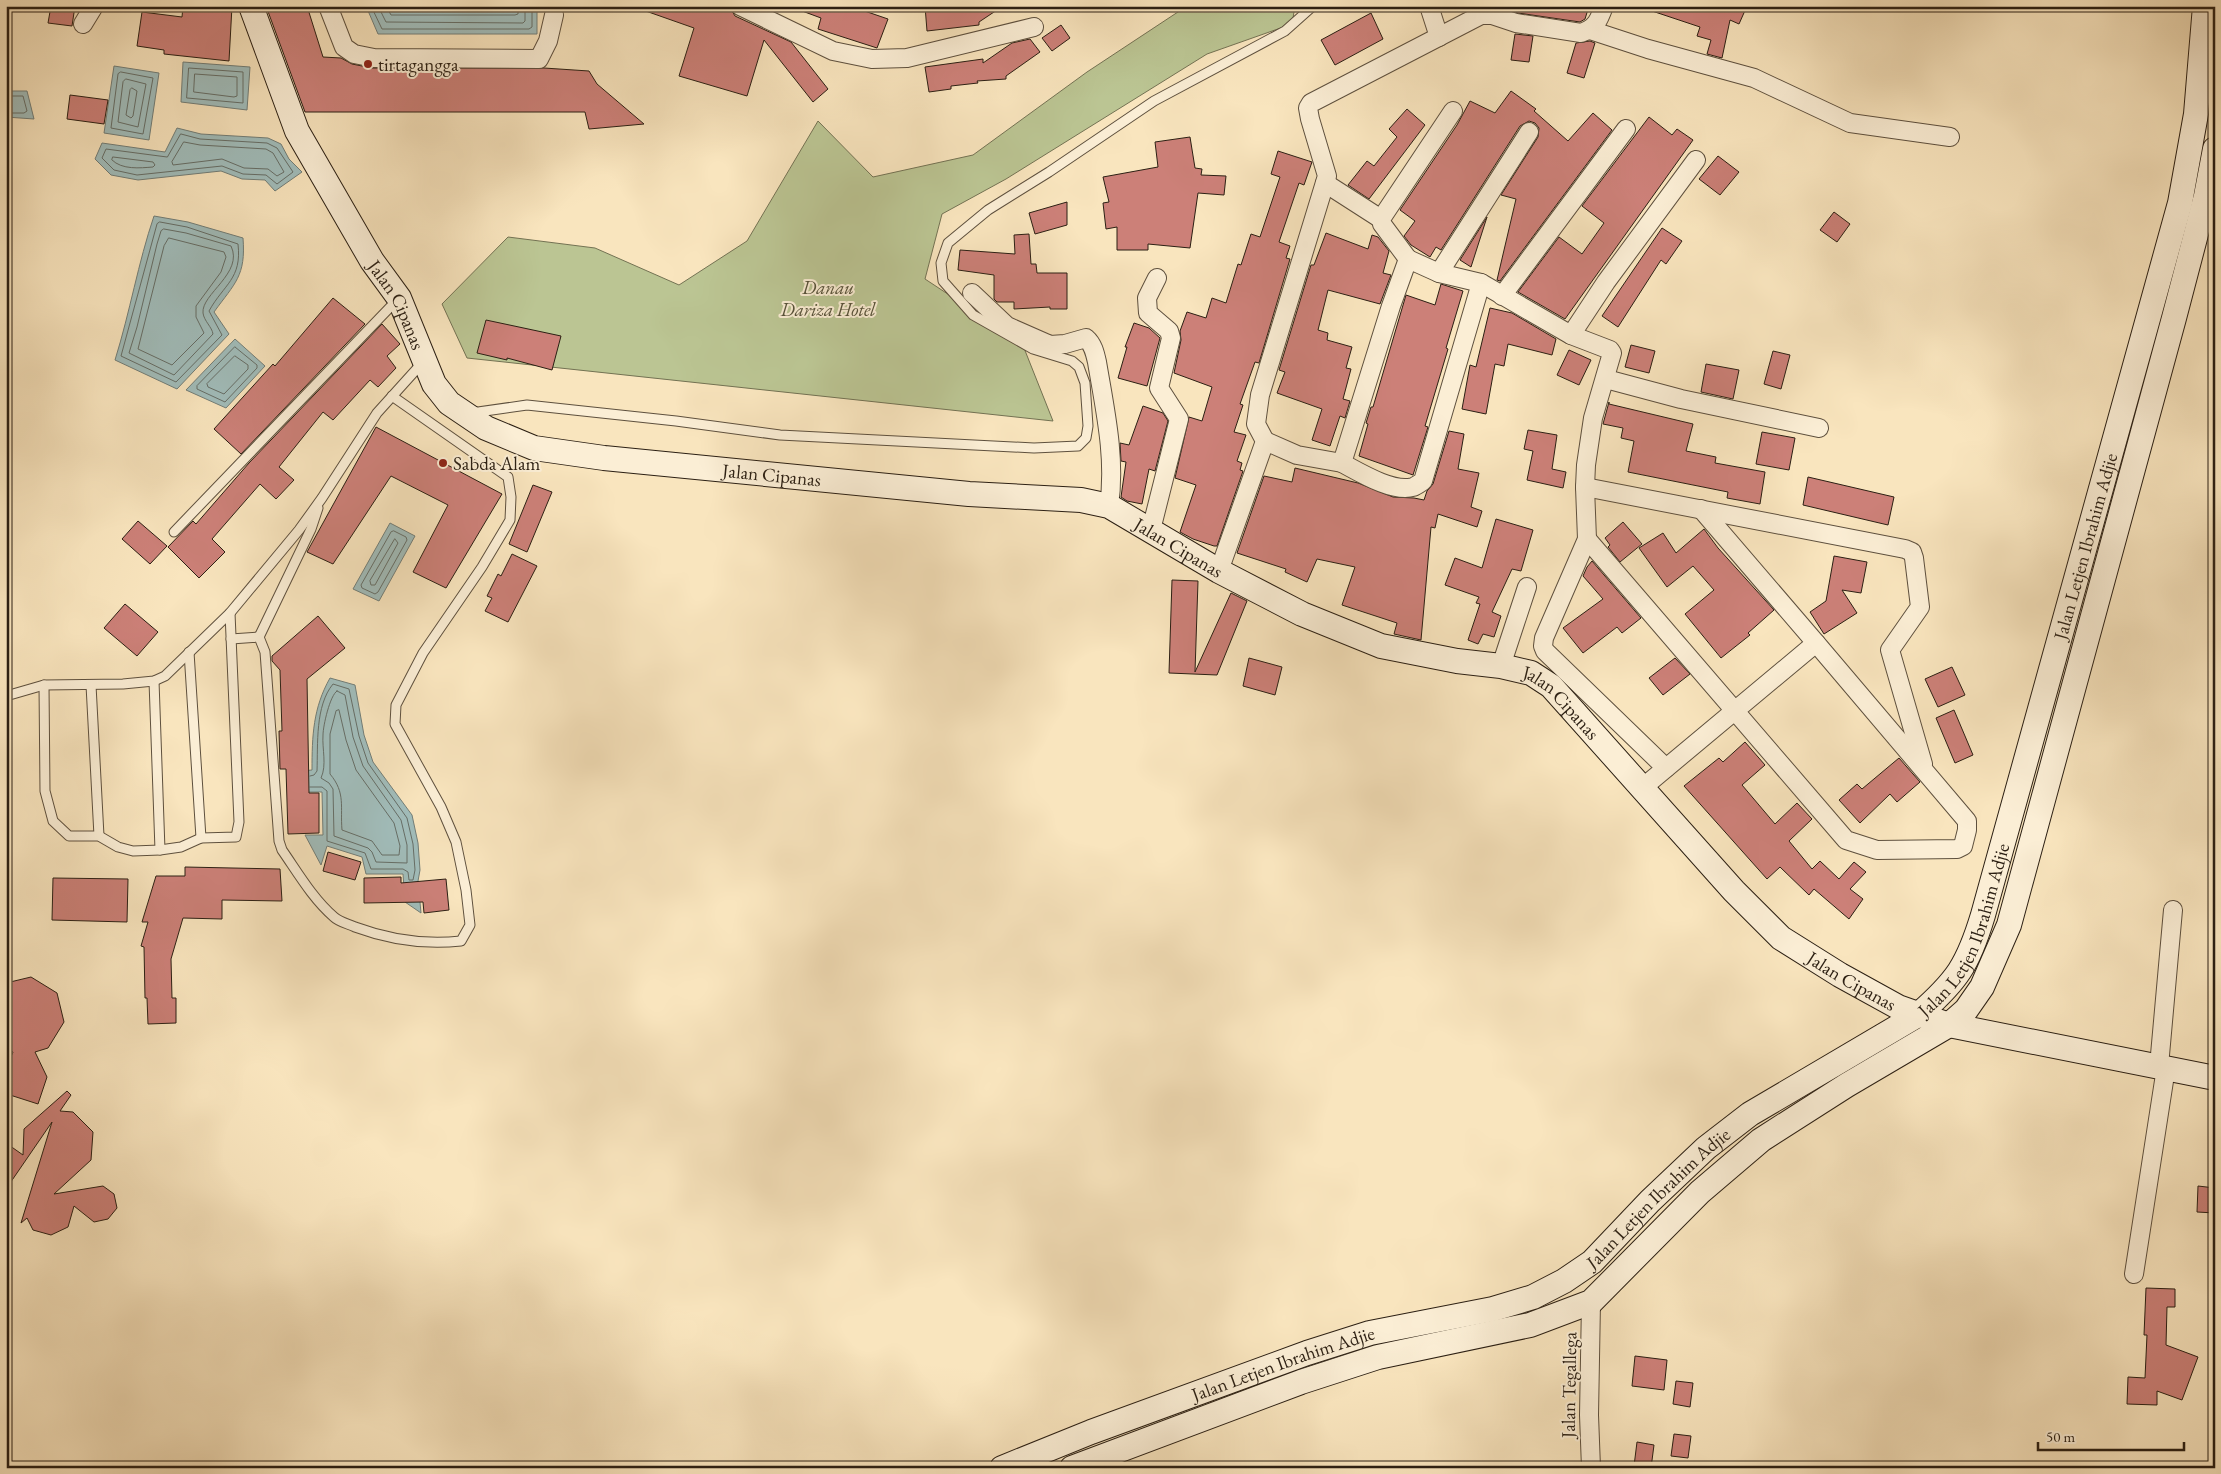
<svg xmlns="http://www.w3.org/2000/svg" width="2221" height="1474" font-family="'EB Garamond',serif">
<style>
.green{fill:#bbc593;stroke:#737253}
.water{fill:#a1bdbb;stroke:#727e78}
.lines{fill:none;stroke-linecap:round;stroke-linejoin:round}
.shore{stroke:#666e67;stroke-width:1}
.building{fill:#cc8078;stroke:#2b1f13}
.lane-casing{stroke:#5e503e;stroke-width:11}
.street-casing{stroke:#5e503e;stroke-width:20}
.secondary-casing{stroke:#2b1f13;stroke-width:26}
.lane{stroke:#fbeed5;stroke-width:9}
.street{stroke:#fbeed5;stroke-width:18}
.secondary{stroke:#fbeed5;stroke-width:24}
.poi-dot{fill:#8f2418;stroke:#fbeed5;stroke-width:2}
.labels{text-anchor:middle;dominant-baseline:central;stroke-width:4;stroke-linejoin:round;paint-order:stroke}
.poi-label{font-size:19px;fill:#2b1f13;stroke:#fbeed5;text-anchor:start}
.park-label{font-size:19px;font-style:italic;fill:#565139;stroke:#fbeed5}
.street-label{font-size:19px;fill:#2b1f13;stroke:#fbeed5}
</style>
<rect width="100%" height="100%" fill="#f9e5be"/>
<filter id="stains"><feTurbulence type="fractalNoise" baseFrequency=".004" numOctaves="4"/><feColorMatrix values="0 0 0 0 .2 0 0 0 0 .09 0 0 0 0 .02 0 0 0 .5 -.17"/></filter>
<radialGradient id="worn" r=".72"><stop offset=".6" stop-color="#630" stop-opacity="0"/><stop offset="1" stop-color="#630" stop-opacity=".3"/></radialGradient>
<path class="green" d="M1187 6H1295L1292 24 1207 54 1006 179 942 214 925 279 1022 343 1053 421 467 358 442 304 508 237 595 248 679 285 747 241 818 121 873 177 973 155 1087 72Z"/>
<g class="water">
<path d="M366 6H537V34H378Z"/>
<path d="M183 62 250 67 247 110 181 102Z"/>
<path d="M114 66 159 73 149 140 104 133Z"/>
<path d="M6 91H27L34 119 6 117Z"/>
<path d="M177 128 201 134 268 138 281 144 289 159 302 172 275 191 265 180 242 179 221 171 138 180 111 175 95 159 102 143 165 152Z"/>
<path d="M154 216 188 222 243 238C246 276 235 283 214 312L229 334 177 389 115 360C130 312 138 263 154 216Z"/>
<path d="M235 339 265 366 226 408 186 390Z"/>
<path d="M390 523 415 536 379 601 353 589Z"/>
<path d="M330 678 355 685 364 735 373 762 412 815 418 843 420 870 418 881 421 913 405 902 403 874H366L362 857 327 846 321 865 305 835H323L322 792H302L301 771 312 770C312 736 313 708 330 678Z"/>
</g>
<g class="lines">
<g class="shore">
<path d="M371 6 382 29H529L532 27V6"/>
<path d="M378 6 386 22 523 23 525 21V6"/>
<path d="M386 6 391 15H515L518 14V6"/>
<path d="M189 68 243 72V103L187 98Z"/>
<path d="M121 72 153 78 143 134 111 128 118 74Z"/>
<path d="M195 74 237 77V96L234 97 194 92Z"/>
<path d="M126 79 146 84 138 127 118 122 123 82Z"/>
<path d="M132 88 137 91 133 116 131 118 126 115 130 90Z"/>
<path d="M6 96H23L27 111 24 113H6"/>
<path d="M181 134 200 139 267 143 277 148 293 172 277 184 266 175 243 174 222 166 137 175 114 170 102 158 106 149 167 157Z"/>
<path d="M184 142 200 145 266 149 273 153 284 172 277 176 268 169 244 168 222 159 173 165 172 162Z"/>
<path d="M113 157 153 162 155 165 153 167C140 168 122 170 112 160Z"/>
<path d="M160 222 187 227 238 244C242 279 224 284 209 311L222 335 176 382 121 356 157 224Z"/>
<path d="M164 229 186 233 231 246C244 273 201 294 203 313 204 321 212 327 213 334L174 375 129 353 137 327 157 244 161 231Z"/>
<path d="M169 238 224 252 226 257 221 272 196 306V317L204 333 172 365 138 349 164 246Z"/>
<path d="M235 347 257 365V368L225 402 197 389V386Z"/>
<path d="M235 356 248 365V369L224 394 208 387 207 384Z"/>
<path d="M394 531 406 537 407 540 378 592 375 594 362 588 361 585 391 532Z"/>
<path d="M395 539 398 543 375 585H371L370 581Z"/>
<path d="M337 691 345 695 353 737 363 766 401 820 407 845V863L376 862 372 852 368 848 334 836 333 789 329 783 321 778C327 765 322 749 323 735 323 726 330 695 337 691Z"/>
<path d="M339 710 346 740 356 770 394 823 400 846 399 855H382L372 841 342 830C340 807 346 793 330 774V734L336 711Z"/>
<path d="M310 776 314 775 317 771C318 744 315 706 333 684L349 689 359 736 368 763 407 818 413 844 415 870 413 880H409L408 872 403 869H371L365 853 327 841V791L322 787H310"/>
</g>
</g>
<g class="building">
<path d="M51 6H75L72 26 48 23Z"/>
<path d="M183 6H232L229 61 164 54V50L137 46 142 12 182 17Z"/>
<path d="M266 6H307L323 57 341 58 352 64 372 68H544L589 71 597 84 644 124 589 129 585 112H305Z"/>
<path d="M640 6H729L735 16 791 42 828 89 813 102 764 40 747 96 679 76 694 28 640 9Z"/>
<path d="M794 6H850L888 19 877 48 818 29 821 18 794 8Z"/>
<path d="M925 6H1003L979 22V25L927 31Z"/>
<path d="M1507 6H1589L1585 19 1580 22 1518 13 1507 9Z"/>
<path d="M1646 6H1747L1739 24 1730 20 1722 58 1707 54 1711 40 1697 36 1700 27 1646 9Z"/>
<path d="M1371 13 1383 39 1335 65 1321 40Z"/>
<path d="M1061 25 1070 38 1052 51 1042 38Z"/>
<path d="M1515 34 1533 36 1529 62 1511 60Z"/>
<path d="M1030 39 1040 52 1006 76V79L977 81 978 83 951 86V89L929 92 925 67 983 59V63L1012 43Z"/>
<path d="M1590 41 1595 43 1584 78 1567 73 1576 43Z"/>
<path d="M1511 91 1536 109 1534 111 1568 141 1593 113 1612 130 1500 281 1497 280 1516 199 1501 195 1538 137 1539 128 1535 123 1529 121 1520 126 1441 250 1436 247 1430 257 1411 245 1404 236 1415 221 1400 210 1457 125 1470 101 1495 113Z"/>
<path d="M70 95 108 100 104 124 67 119Z"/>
<path d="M1407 109 1425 125 1369 199 1348 185 1367 161 1374 166 1397 137 1389 129Z"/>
<path d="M1649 117 1672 135 1677 129 1693 140 1565 319 1518 292 1559 237 1582 254 1604 223 1582 206Z"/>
<path d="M1190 137 1195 168 1202 169 1201 175 1226 176 1224 195 1198 193 1190 248 1148 244V250H1117V227L1106 229 1103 203 1109 202 1103 177 1158 167 1155 142Z"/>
<path d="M1278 151 1312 162 1304 185 1299 183 1279 242 1290 246 1286 258 1290 259 1259 363 1255 362 1240 404 1243 405 1234 432 1246 435 1237 461 1242 463 1240 470 1243 471 1217 546H1214L1193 539 1180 532 1196 485 1175 478 1189 417 1202 421 1212 387 1174 373 1181 340 1180 331 1187 312 1206 318 1212 298 1226 303 1238 264 1241 265 1251 234 1260 237 1280 177 1271 174Z"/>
<path d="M1718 156 1739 172 1720 195 1699 179Z"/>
<path d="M1067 202V225L1035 234 1029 213Z"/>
<path d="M1834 212 1850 224 1837 242 1820 230Z"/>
<path d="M1487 217 1471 267 1460 260Z"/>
<path d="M1662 228 1682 241 1666 264 1661 260 1618 327 1602 316Z"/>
<path d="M1326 233 1368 249 1372 235 1378 237 1389 251 1383 273 1391 275 1380 304 1328 290 1318 330 1328 333 1327 340 1352 347 1346 368 1351 369 1343 399 1350 401 1345 418 1340 416 1330 446 1312 440 1322 409 1277 393 1285 372 1279 370 1311 265H1314Z"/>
<path d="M1029 234 1031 264H1036L1037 273H1067V309H1050V307L1014 309V302H997L994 299V275L958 270 960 250 1015 254 1014 235Z"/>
<path d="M1441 284 1463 291 1446 348 1448 349 1425 426 1428 427 1413 475 1359 456 1368 424 1366 423 1371 407H1373L1406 295 1435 305Z"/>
<path d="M333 298 365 324 241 454 214 429 273 364 275 366Z"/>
<path d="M1490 308 1512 313 1556 339 1552 355 1508 344 1504 366 1495 364 1486 414 1462 409 1470 365 1476 367Z"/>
<path d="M486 320 561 336 552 370 507 358V360L477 353Z"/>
<path d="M1134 323 1149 328 1160 338 1147 386 1118 378 1127 347H1125Z"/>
<path d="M382 324 400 344 387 356 396 368 378 387 370 380 333 420 323 412 279 467 294 480 276 499 260 484 212 539 225 552 199 578 168 547 193 521 196 524 249 463Z"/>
<path d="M1631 345 1655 351 1649 373 1625 367Z"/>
<path d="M1569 350 1591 360 1579 385 1557 375Z"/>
<path d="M1773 351 1790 355 1781 389 1764 384Z"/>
<path d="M1706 364 1739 370 1733 399 1701 392Z"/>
<path d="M1609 402V404L1693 424 1686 451 1716 457 1715 463 1765 472 1760 504 1727 498 1728 492 1628 472 1634 441 1621 438 1623 428 1603 424Z"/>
<path d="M1143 406 1163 413 1168 421 1155 471 1149 469 1142 504 1127 501 1121 497 1126 462 1121 461 1120 443 1129 445Z"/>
<path d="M376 427 502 494 446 588 413 572 448 505 391 476 333 564 307 552Z"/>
<path d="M1528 430 1557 435 1552 469 1566 472 1563 488 1527 480 1533 451 1524 449Z"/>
<path d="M1449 431 1464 434 1458 469 1479 473 1471 507 1482 511 1477 527 1438 514 1435 528 1431 527 1421 640 1394 634 1397 623 1342 605 1355 567 1317 559 1307 582 1285 572 1286 569 1237 553 1264 476 1292 482 1295 468 1358 483 1393 497 1414 498 1424 500 1427 491 1433 484Z"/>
<path d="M1762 432 1795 438 1789 470 1756 464Z"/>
<path d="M1808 477 1894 497 1888 525 1803 505Z"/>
<path d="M533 485 552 492 527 552 509 544Z"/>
<path d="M1496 519 1533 530 1521 571 1512 569 1492 612 1501 616 1494 637 1483 634 1478 644 1468 640 1480 604 1476 603 1479 597 1445 585 1455 558 1482 568Z"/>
<path d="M138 521 167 546 150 564 122 539Z"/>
<path d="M1623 522 1642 544 1620 562 1608 547 1610 545 1605 538Z"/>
<path d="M1704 529 1718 548 1774 610 1748 633 1750 635 1721 658 1685 614 1714 590 1693 566 1667 587 1639 548 1663 533 1676 553Z"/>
<path d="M512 554 537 566 508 622 485 611 492 598 487 596 498 574 501 576Z"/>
<path d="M1834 556 1867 562 1861 593 1842 590 1857 613 1824 634 1810 612 1826 601Z"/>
<path d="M1592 561 1641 618 1622 633 1617 627 1583 653 1563 628 1603 599 1583 576 1587 567Z"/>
<path d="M1172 580 1198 581 1195 672 1231 593 1247 601 1217 675 1169 673Z"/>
<path d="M125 604 158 632 137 656 104 628Z"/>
<path d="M318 616 345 648 307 679 309 793H319V833L288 834 286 769H280L279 731H282L280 670 272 661V656Z"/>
<path d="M1249 658 1282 667 1275 695 1243 686Z"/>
<path d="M1675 658 1690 674 1663 695 1649 678Z"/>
<path d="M1952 667 1965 695 1938 707 1925 679Z"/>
<path d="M1954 710 1973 755 1955 763 1936 718Z"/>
<path d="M1745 742 1765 765 1742 785 1775 824 1797 803 1812 819 1789 841 1812 869 1820 861 1839 879 1854 862 1866 872 1850 889 1863 899 1849 919 1814 889 1809 895 1780 867 1767 879 1684 786 1719 758 1723 762Z"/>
<path d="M1899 758 1920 782 1897 802 1890 794 1860 823 1839 800 1857 784 1862 789Z"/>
<path d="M328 852 361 862 355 880 323 871Z"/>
<path d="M185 867 280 869 282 901 222 900V919L183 918 171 959 172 998H176V1023L148 1024 147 998H145L144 947 141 946 148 922H142L156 876H185Z"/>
<path d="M401 877V883L446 879 449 910 424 913 423 902 364 903V878Z"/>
<path d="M53 878 128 879 127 922 52 920Z"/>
<path d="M31 977 57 993 64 1022 48 1048 35 1052 47 1077 38 1104 10 1095 6 1087V1069L13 1052 6 1048V983Z"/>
<path d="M67 1091 71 1095 60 1111 73 1112 93 1132 91 1160 54 1194 103 1186 114 1194 117 1208 108 1219 94 1222 74 1206 68 1227 51 1235 33 1230 27 1218 21 1223 52 1122 6 1189V1143L23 1155 24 1129Z"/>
<path d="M2198 1186 2215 1188V1213L2197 1212Z"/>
<path d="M2146 1288 2175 1289V1307H2167L2166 1345 2198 1357 2182 1400 2157 1391V1405L2127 1404 2128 1377 2145 1378 2147 1335H2144Z"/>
<path d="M1635 1356 1667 1360 1664 1390 1632 1386Z"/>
<path d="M1676 1381 1693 1383 1690 1407 1673 1404Z"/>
<path d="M1674 1434 1691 1436 1688 1458 1671 1456Z"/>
<path d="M1637 1442 1654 1445 1651 1468 1634 1466Z"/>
</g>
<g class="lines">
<g class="lane-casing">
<g id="lane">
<path d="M471 413 527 405 676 421 780 435 1034 448 1078 446 1086 438 1088 426 1085 383 1079 367 1072 361 1033 349 973 315 943 281 941 263 948 243 988 210 1049 172 1154 101 1285 31 1313 6"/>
<path d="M174 532 397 300"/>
<path d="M259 637 311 529 318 508"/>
<path d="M231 639 259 637 265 652 279 841 282 850C298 873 313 899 334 917 339 922 349 924 355 927 390 940 424 945 461 941L470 925 466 890 456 842 441 807 395 724 396 705 423 653 482 567 510 520 511 497 508 477 392 396"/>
<path d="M189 652 201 838"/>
<path d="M154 681 160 850"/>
<path d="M44 685 45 791 53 821 69 836H99L118 847 133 851 160 850 181 847 201 838 236 837 239 822 230 613"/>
<path d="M91 685 99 836"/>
<path d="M6 696 44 685 123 684 154 681 165 676 230 613 299 530 322 498 377 413 423 362"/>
</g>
</g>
<g class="street-casing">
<g id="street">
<path d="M328 6 344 47 354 54 374 58 539 59 548 41 554 15"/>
<path d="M740 6 833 51 872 59 907 58 1034 27"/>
<path d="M1429 6 1439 37"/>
<path d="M83 24 94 6"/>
<path d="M1590 30 1648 49 1754 78 1850 123 1950 137"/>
<path d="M1325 183 1381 219"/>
<path d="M1408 259 1439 273 1529 132"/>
<path d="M1408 259 1382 224 1381 219 1453 111"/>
<path d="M1439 273 1481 283 1571 335 1610 350 1612 353 1593 418 1586 465 1585 487 1587 539 1544 638 1543 646 1545 651 1666 768"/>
<path d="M972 293 1007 326 1050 345 1065 344 1086 338C1093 344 1095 353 1097 362 1105 410 1116 458 1109 506"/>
<path d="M1502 296 1626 129"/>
<path d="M1571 335 1606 282 1696 160"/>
<path d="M1606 379 1681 399 1819 428"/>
<path d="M1265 441 1297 455 1342 463 1391 306 1408 259"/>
<path d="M1342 463C1359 472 1393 493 1413 487 1416 486 1420 483 1423 481L1481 283"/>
<path d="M1585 487 1905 549 1912 552 1914 558 1920 607 1890 650 1923 764"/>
<path d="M1701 509 1816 643"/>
<path d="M1151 530 1179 419 1159 388 1171 338 1169 331 1148 313 1147 298 1157 278"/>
<path d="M1587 539 1846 840 1877 850 1957 849 1963 846 1967 830V821L1816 643 1641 789"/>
<path d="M1219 571 1265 441 1256 424 1260 395 1327 176 1310 119 1308 108 1311 103 1481 15H1492L1516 23 1581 33C1596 28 1599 20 1604 6"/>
<path d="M1501 666 1527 587"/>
<path d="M2159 1066 2173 910"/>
<path d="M2134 1274 2166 1068"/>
<path d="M1591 1468 1589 1415 1591 1302"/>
</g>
</g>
<g class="secondary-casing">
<g id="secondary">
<path id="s1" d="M251 6 297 131 372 261 399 298 434 384 449 403 486 428 534 448 604 458 969 494 1081 500 1109 506 1219 571 1302 614 1381 646 1457 661 1501 666 1531 673 1551 686 1734 891 1781 938 1840 975 1898 1007 1949 1025 2215 1078"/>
<path id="s2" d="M1002 1468 1091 1432 1307 1353 1370 1333 1493 1309 1533 1297 1564 1281 1592 1262 1650 1201 1706 1148 1750 1114 1918 1015C1957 981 1968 965 1983 915L2180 203 2196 114 2205 6"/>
<path d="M1072 1468 1301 1382 1378 1357 1530 1325 1591 1302 1700 1192 1761 1140 1847 1085 1949 1025 1966 1010 1982 987 2009 925 2174 318 2206 196 2215 149"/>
</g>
</g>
<use href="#lane" class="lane"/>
<use href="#street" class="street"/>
<use href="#secondary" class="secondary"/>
</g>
<g class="poi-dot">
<circle cx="368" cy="64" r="5"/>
<circle cx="443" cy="463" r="5"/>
</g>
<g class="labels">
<g class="poi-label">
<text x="378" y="64">tirtagangga</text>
<text x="453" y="463">Sabda Alam</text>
</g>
<g class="park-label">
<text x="828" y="287">Danau<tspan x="828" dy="22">Dariza Hotel</tspan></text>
</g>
<g class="street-label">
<text stroke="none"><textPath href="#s1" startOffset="334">Jalan Cipanas</textPath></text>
<text stroke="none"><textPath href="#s1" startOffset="782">Jalan Cipanas</textPath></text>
<text stroke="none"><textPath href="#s2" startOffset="1544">Jalan Letjen Ibrahim Adjie</textPath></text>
<text stroke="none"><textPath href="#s1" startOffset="1202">Jalan Cipanas</textPath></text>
<text stroke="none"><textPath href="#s1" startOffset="1622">Jalan Cipanas</textPath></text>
<text stroke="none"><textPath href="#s2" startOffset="1139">Jalan Letjen Ibrahim Adjie</textPath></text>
<text stroke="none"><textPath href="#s1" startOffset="2028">Jalan Cipanas</textPath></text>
<text stroke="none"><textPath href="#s2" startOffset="720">Jalan Letjen Ibrahim Adjie</textPath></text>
<text stroke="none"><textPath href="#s2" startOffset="300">Jalan Letjen Ibrahim Adjie</textPath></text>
<text transform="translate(1569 1385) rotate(-89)">Jalan Tegallega</text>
</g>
</g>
<rect width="2221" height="1474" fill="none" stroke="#f9e5be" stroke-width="25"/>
<rect x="8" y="8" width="2206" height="1459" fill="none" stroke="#2b1f13" stroke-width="2.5"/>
<rect x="12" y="12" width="2196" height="1449" fill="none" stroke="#2b1f13"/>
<path d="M2038 1442v8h146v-8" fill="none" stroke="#2b1f13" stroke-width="2.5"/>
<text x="2046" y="1442" font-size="15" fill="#2b1f13" stroke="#fbeed5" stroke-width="4" paint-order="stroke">50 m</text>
<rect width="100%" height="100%" filter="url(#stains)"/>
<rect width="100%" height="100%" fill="url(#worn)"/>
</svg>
